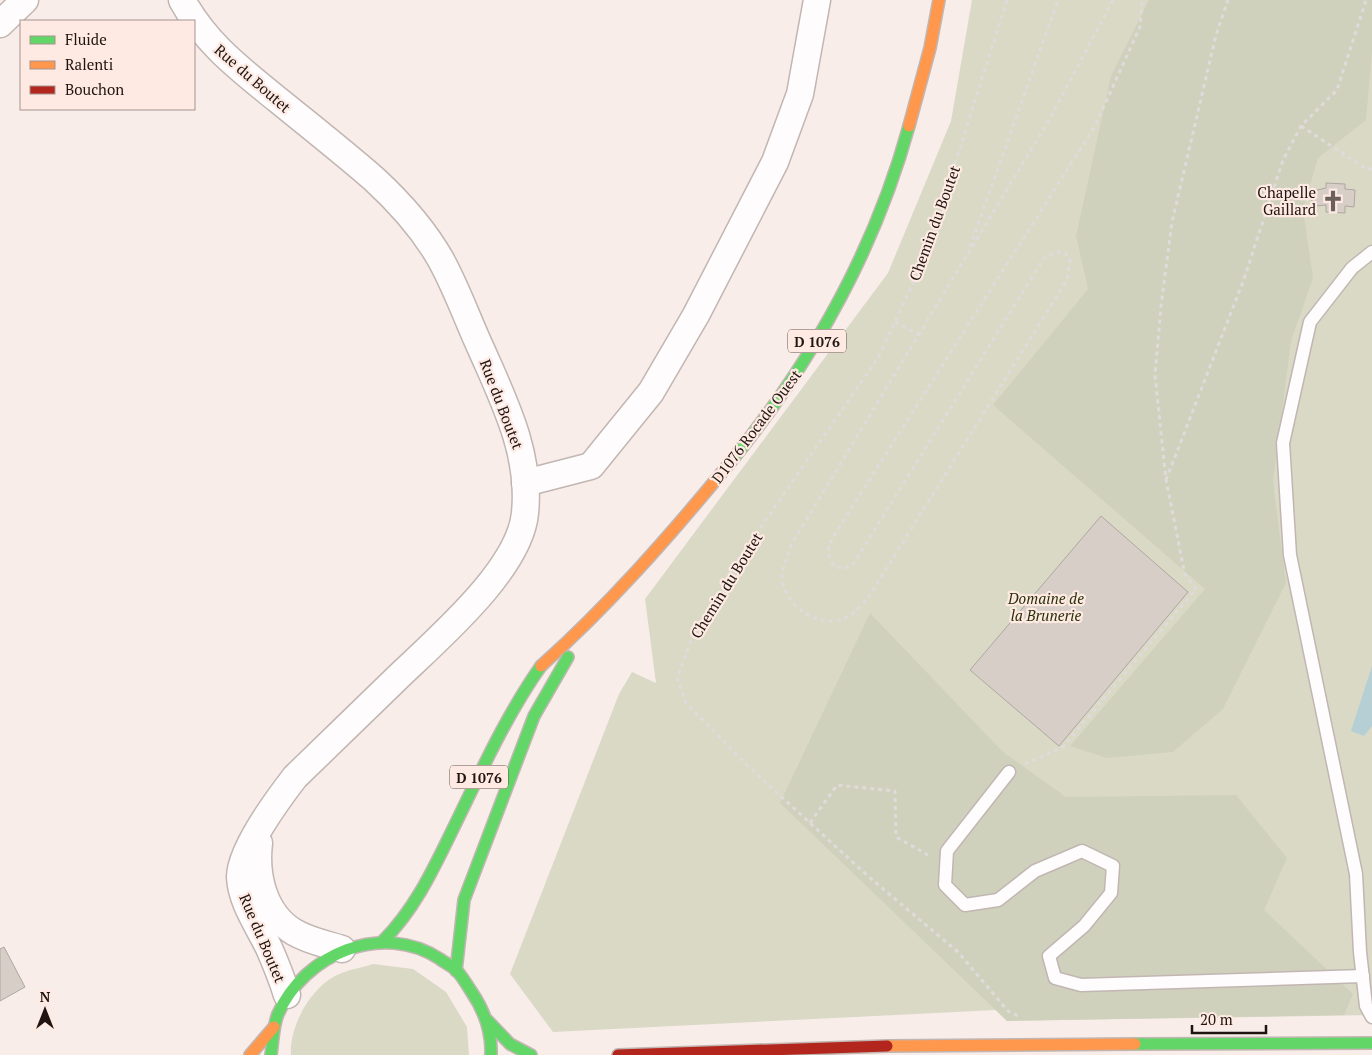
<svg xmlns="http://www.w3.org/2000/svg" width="1372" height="1055" font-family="'PT Serif',serif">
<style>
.green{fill:#d9d9c6}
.forest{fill:#d0d1bd}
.water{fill:#b6cfd5}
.building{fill:#d7cec8;stroke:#afa6a0}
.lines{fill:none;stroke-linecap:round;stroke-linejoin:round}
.lane-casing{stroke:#c1b6b2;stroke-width:15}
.street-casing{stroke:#c1b6b2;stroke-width:29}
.fast-casing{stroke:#c1b6b2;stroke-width:14}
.slow-casing{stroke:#c1b6b2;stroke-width:14}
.jam-casing{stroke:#c1b6b2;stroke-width:14}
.path{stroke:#dedbda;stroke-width:3;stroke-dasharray:4 4;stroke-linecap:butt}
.lane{stroke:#fefcfc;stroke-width:12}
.street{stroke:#fefcfc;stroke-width:26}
.fast{stroke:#63d668;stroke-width:11}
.slow{stroke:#ff974d;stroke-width:11}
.jam{stroke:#b3261e;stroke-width:11}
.labels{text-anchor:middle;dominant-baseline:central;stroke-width:4.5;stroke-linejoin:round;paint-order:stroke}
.shield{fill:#feeae3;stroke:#62544f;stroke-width:1}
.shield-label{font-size:14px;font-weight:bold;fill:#1f1410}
.street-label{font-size:15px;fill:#1f1410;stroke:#feeae3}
.poi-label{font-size:15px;fill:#1f1410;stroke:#feeae3;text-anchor:end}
.park-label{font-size:15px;font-style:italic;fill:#273008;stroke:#feeae3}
</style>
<rect width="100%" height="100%" fill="#f8ede9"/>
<g class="green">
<path d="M972 0H1372V1015L1007 1021 996 1010 553 1032 510 974 619 694 632 672 656 683 645 599 888 273 951 121Z"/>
<path d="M373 964 413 969 446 992 467 1027 469 1055H291C289 1027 310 989 335 976 346 970 361 968 373 964Z"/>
</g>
<g class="forest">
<path d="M1149 0H1372V51L1366 120 1318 158 1303 209 1313 278 1291 341 1273 482 1286 583 1223 709 1173 752 1107 758 1070 746 1205 589 993 405 1088 289 1076 236 1111 76Z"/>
<path d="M870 613 1003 752 1066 797 1236 795 1287 858 1264 910 1353 994 1344 1015 1007 1021 780 803Z"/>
</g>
<path class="water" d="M1372 666V726L1364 736 1351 731Z"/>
<g class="building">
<path d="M1326 183 1345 184V189L1355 190 1354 207 1345 206V213L1326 212V205L1315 206 1310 197 1313 191 1326 188Z"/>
<path d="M1101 516 1188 592 1059 746 970 670Z"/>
<path d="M4 947 25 987 0 1001V949Z"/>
</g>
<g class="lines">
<g class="lane-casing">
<g id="lane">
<path d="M1372 252 1352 268 1310 322 1283 443 1290 555 1356 874 1360 952 1366 1006 1372 1017"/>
<path d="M1009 772 947 851 945 885 965 905 998 900 1035 871 1082 851 1113 866 1111 893 1084 926 1049 956 1055 978 1081 985 1363 976"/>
</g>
</g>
<g class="street-casing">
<g id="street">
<path d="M182 0C206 44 240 69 278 100 310 126 343 152 374 179 399 202 424 230 441 260 457 289 468 321 482 351 505 403 531 455 525 513 520 570 435 641 395 680 362 712 328 745 295 777 278 799 240 851 240 877 241 902 259 927 269 948 276 964 282 979 287 995"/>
<path d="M0 24 25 0"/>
<path d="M525 483 591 466 651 392 696 315 775 162 800 94 817 0"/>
<path d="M259 843C255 876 264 914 294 932 309 941 326 944 342 949"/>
</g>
</g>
<g class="fast-casing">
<g id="fast">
<path d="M724 470C808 369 874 253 909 126"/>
<path d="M383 941C414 910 432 872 451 833 479 776 505 717 541 666"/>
<path d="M456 971 464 900 534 716 568 657"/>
<path d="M487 1020 510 1044 531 1055"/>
<path d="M1135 1044 1372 1043"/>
<path d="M271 1055C273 1042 273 1025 278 1014 304 954 382 921 440 959 445 963 454 967 458 972 463 978 467 985 471 991 484 1010 492 1031 491 1055"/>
</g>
</g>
<g class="slow-casing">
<g id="slow">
<path d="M909 126 930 48 939 0"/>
<path d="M541 666C608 606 667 539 724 470"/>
<path d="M887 1046 1135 1044"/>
<path d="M250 1055 274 1027"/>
</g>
</g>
<g class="jam-casing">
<path id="jam" d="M618 1055 887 1046"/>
</g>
<g class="path">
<path d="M1007 0 925 258 878 358 738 560 693 635 677 678 686 703 751 769 869 877 958 952 1008 1011 1020 1017"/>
<path d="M1113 0 1048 122 791 545C789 554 782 567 782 576 783 606 820 631 848 617 855 613 862 604 868 598L1067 280 1070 259 1065 253 1056 252 1044 258 854 563 846 568 835 567C822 551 831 542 840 526L1095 126 1140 27 1142 0"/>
<path d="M1301 126 1366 169H1372"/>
<path d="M970 247 1058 0"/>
<path d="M895 322 919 335"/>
<path d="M1166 480 1244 279 1283 160 1301 126 1337 90 1366 0"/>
<path d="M1025 764 1063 747 1196 589 1185 575 1166 480 1155 375 1161 306 1172 222 1216 35 1228 0"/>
<path d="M810 823 837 785 895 791 896 837 928 855"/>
</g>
<use href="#lane" class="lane"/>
<use href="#street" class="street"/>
<use href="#fast" class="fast"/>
<use href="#slow" class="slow"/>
<use href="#jam" class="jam"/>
</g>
<defs>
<g id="church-bare" transform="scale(1.725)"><path d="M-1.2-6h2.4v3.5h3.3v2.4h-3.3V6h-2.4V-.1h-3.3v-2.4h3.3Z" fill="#6b605c" stroke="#feeae3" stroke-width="2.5" paint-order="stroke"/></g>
</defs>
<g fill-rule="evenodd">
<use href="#church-bare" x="1333" y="201"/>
</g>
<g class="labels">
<g class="shield">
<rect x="788" y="329.5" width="58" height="23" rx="4"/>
<rect x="450" y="765.5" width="58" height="23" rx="4"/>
</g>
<g class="shield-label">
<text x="817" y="341">D 1076</text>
<text x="479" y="777">D 1076</text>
</g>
<g class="street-label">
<text transform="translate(253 78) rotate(41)">Rue du Boutet</text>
<text transform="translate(934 223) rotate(-70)">Chemin du Boutet</text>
<text transform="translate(502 404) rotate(69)">Rue du Boutet</text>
<text transform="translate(756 426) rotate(-53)">D1076 Rocade Ouest</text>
<text transform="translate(726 585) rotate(-58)">Chemin du Boutet</text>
<text transform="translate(263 938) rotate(67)">Rue du Boutet</text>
</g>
<g class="poi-label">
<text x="1316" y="192">Chapelle<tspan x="1316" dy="17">Gaillard</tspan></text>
</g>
<g class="park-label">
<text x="1046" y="598">Domaine de<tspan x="1046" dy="17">la Brunerie</tspan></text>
</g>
</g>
<rect x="20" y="20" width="175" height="90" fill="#feeae3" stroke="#a5948f"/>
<rect x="30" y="36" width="25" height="8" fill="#63d668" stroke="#a5948f"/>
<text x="65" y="45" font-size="15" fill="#1f1410">Fluide</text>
<rect x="30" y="61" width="25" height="8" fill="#ff974d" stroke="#a5948f"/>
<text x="65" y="70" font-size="15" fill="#1f1410">Ralenti</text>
<rect x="30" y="86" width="25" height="8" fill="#b3261e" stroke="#a5948f"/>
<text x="65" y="95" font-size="15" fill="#1f1410">Bouchon</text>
<g transform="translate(45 1010)" stroke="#feeae3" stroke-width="4" paint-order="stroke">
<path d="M0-4L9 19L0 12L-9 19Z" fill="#1f1410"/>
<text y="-8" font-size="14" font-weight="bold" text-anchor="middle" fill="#1f1410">N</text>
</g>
<path d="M1192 1025v8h74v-8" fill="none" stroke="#1f1410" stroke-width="2.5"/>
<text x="1200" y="1025" font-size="15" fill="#1f1410" stroke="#feeae3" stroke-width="4" paint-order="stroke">20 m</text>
</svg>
